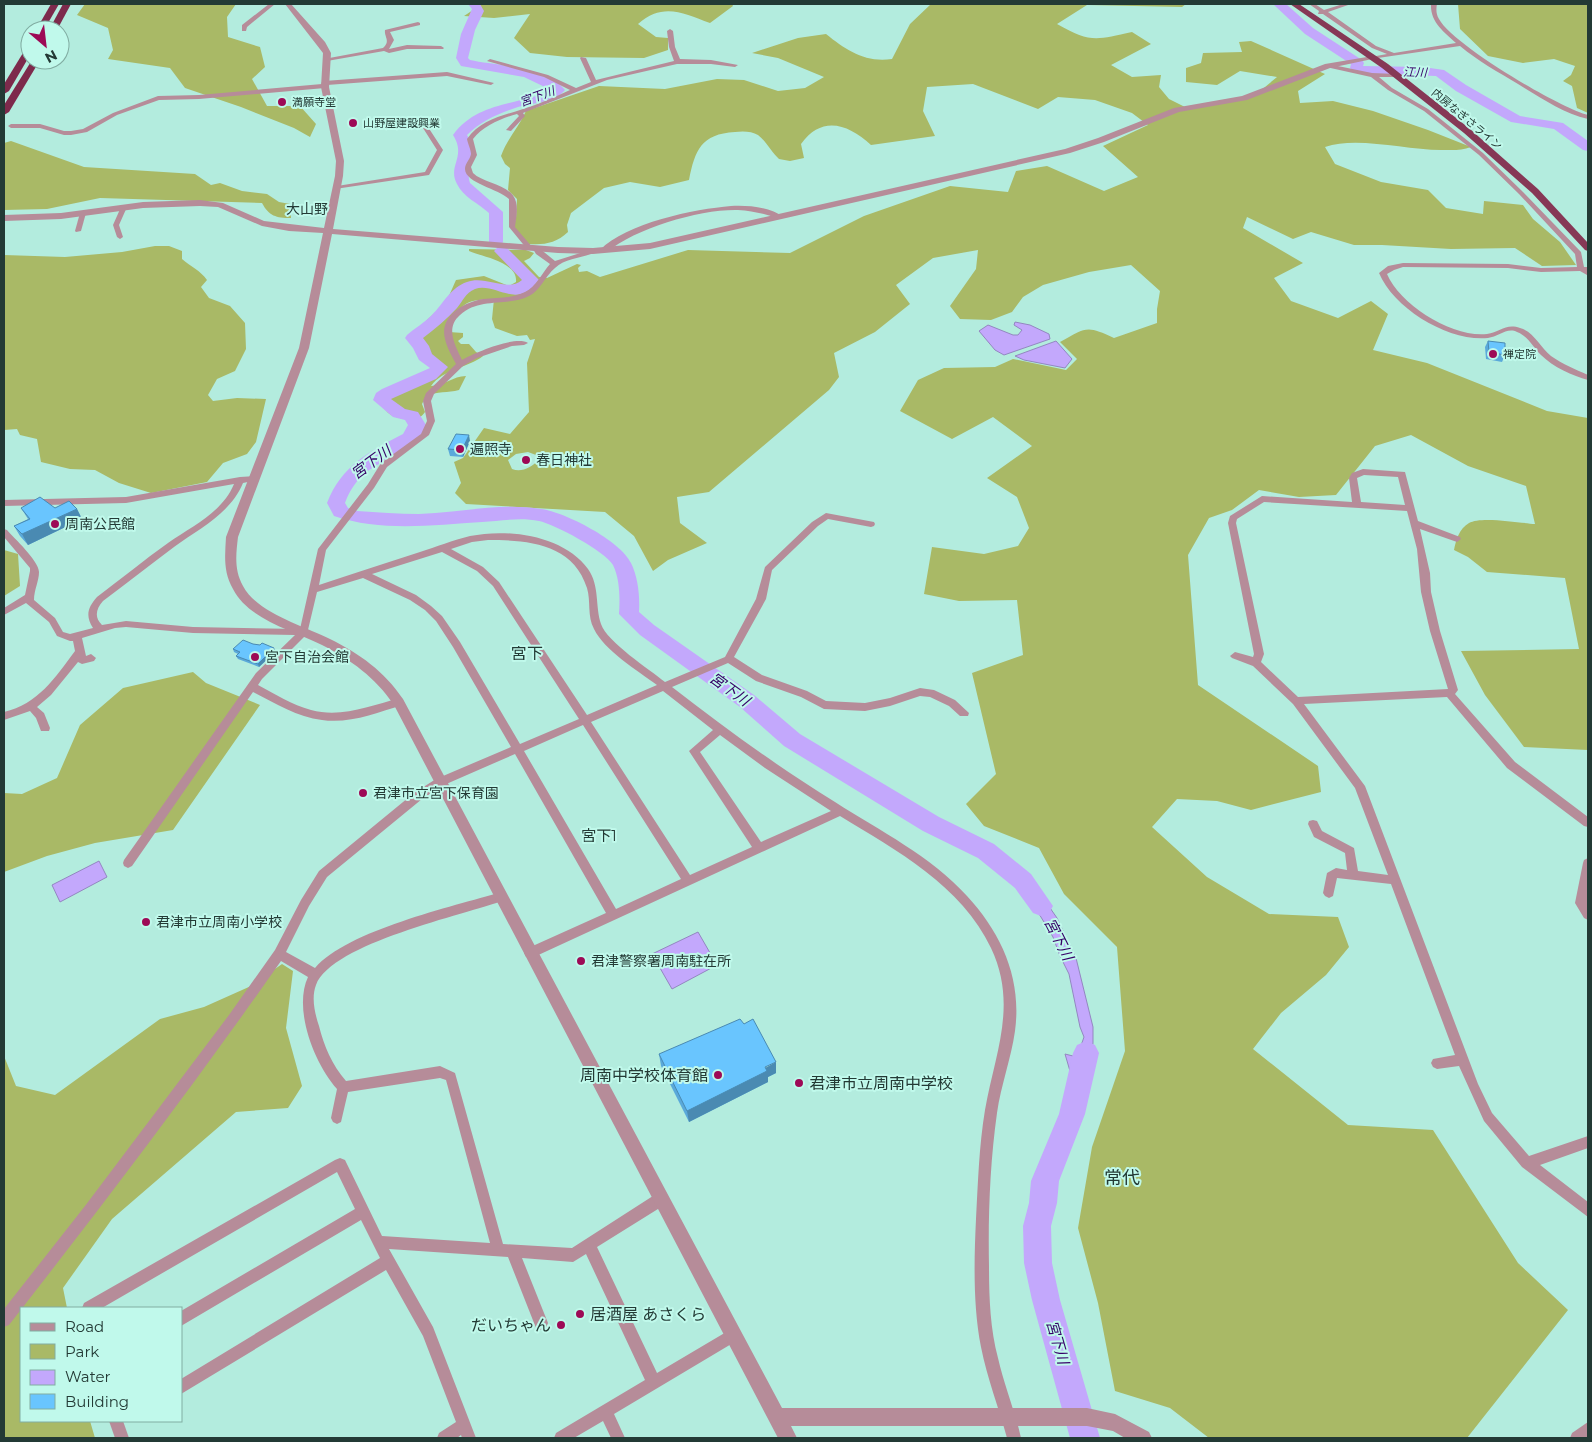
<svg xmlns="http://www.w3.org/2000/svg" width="1592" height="1442" font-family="Montserrat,'Noto Sans JP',sans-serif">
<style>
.green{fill:#a9b966;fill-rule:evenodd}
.water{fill:#c3a8fc;stroke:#9387c0}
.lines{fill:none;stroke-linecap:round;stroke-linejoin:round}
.river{fill:#c3a8fc;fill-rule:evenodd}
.minor{fill:#b68c99;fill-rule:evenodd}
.tertiary{fill:#b68c99;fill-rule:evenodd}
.trunk{fill:#863856;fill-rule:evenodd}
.motorway{fill:#7d2a4c;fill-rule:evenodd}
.wall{fill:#5aa9da}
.shaded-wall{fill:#4a8ab2}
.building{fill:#69c5fe;stroke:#4a8ab2}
.poi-dot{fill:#9d0a56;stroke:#c0f9eb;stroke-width:2}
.labels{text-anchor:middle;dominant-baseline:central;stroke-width:4;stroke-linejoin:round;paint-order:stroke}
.far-poi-label{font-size:11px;fill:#233a35;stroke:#c0f9eb;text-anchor:start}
.far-street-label{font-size:11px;fill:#233a35;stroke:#c0f9eb}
.far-water-label{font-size:12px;font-style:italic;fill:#360268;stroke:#c0f9eb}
.far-quarter-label{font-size:14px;fill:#233a35;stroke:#c0f9eb}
.poi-label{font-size:14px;fill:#233a35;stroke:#c0f9eb;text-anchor:start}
.water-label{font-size:15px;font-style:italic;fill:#360268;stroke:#c0f9eb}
.neighbourhood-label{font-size:15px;fill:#233a35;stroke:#c0f9eb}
.quarter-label{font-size:16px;fill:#233a35;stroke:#c0f9eb}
.near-poi-label{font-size:16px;fill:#233a35;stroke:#c0f9eb;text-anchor:end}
.near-neighbourhood-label{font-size:18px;fill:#233a35;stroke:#c0f9eb}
</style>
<rect width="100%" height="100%" fill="#b3ecde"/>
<g class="green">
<path d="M85 4H236L227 17 228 37 260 47 265 67 252 79 267 106H300L316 124 310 137 294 128 241 107 185 88 170 68 108 59 113 50 108 28 77 15Z"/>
<path d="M482 4H732L733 6 710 23C683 13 663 2 638 24L656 37 668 38V50L644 58 567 57 530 53 514 38 530 14 494 18 464 16Z"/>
<path d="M931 4H1186L1182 7 1087 5 1057 24C1090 43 1096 40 1132 32L1151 44 1111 65 1132 77 1161 75 1159 87 1169 99 1187 108 1233 101 1259 92 1277 77 1240 71 1217 85 1186 82V68L1201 63 1203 53 1242 52 1239 42 1251 41 1325 74 1298 91 1300 103 1333 101 1373 111 1428 130 1471 147C1461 151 1452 150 1441 150 1405 150 1357 136 1325 147L1335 164 1381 182 1428 190 1446 208 1483 214 1484 201 1523 205 1533 219 1560 242 1576 265 1542 266 1515 248 1451 249 1382 245H1354L1311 232 1293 239 1247 217 1243 228 1303 263 1274 278 1291 301 1338 318 1371 301 1388 314 1373 350 1427 363 1547 411 1588 418V750L1524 747 1485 695 1461 651 1579 649 1565 578 1487 572 1468 557 1454 550C1456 540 1459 529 1469 523 1481 516 1520 523 1535 524L1526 486 1468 466 1411 435 1375 446 1336 495 1299 497 1259 490 1232 510 1209 518 1188 555 1198 685 1318 766 1321 792 1251 810 1217 801 1177 799 1152 827 1207 877 1269 914 1338 917 1349 947 1326 975 1281 1013 1253 1049 1348 1125 1433 1130 1518 1263 1568 1310 1467 1438H1209L1170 1408 1115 1391 1098 1303 1078 1228 1092 1147 1125 1051 1117 947 1064 894 1039 848 984 826 966 804 996 774 972 673 1023 655 1017 600 959 601 924 594 932 547 984 554 1018 546 1029 528 1017 497 987 478 1032 446 993 417 952 439 900 411 918 380 944 368 995 367 1013 359 1066 370 1077 359 1060 342C1086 327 1087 325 1114 338L1157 323V309L1160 291 1131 265 1089 272 1043 285 1023 297 1012 312 991 320 960 319 950 306 976 269 978 250 933 258 896 285 910 304 875 332 834 353 839 377 829 390 709 492 677 497 680 523 707 543 668 560 653 571 634 536 605 512 466 504 455 493 461 483 454 462 463 458 484 428 510 434 529 412 527 363 535 339 530 340 527 335 517 336 495 328 492 319 494 299C462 300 462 303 449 332L463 333V337L458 341 461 344H469L476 352 483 356C468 368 443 369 431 386 444 386 453 376 466 376L459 390C448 393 437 391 426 396L422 404 425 412C419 422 403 420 393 416 388 414 384 408 380 404L381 397 394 386 430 371 431 368C425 361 416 354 413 346 409 332 435 314 443 305 449 297 452 289 456 280L484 276 509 286 516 282C518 262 483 257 469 251V249L526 250 534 253 530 258 524 261 539 277 547 278 577 264 581 265 578 268 579 272 587 271 600 277 688 250 790 253 864 216 950 186 1008 192 1016 171 1047 166 1104 191 1138 177 1103 146 1148 125 1132 113 1095 100 1058 97 1038 109 973 84 927 87 923 111 935 136 871 145C848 124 822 115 801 144L804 158 790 161 779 159C772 153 766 141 758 135 752 131 742 131 735 132 701 134 695 150 689 180L660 187 630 182 604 188 571 213 567 225 568 232C556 243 545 245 529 244L516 232 514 224 516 218 517 199 508 190 510 168 505 164 501 156C507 139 519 127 526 111L599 86 665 89 717 79 744 80 778 91 805 88 824 77 778 58 752 53 798 38 826 34C846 50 865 63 892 59L910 24ZM528 452 536 455 539 460C531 467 522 473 512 469L508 460 516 454Z"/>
<path d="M1458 4H1588V113L1577 108 1572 86 1563 81 1571 75 1575 66 1554 59 1523 63 1488 56 1460 29Z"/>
<path d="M11 141 84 167 195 174 211 185 220 183 242 191 267 194 279 202 290 204 291 218C276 218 269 216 262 203L100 198 47 209 4 210V143Z"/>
<path d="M155 246H169L182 251V259C191 267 200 270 207 280L201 287 209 298 230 306 245 323 246 349 235 371 217 379 208 395 213 401 237 398 266 399 256 442 247 454 223 463 207 482 151 493 119 483 95 470 70 469 41 462 37 439 20 435 17 429 4 430V255L65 257 122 252Z"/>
<path d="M4 550 18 554 20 586 4 596Z"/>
<path d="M193 672 206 683 260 705 173 830 95 843 47 856 4 872V793L22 794 57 778 80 725 123 688Z"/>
<path d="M282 964 293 971 286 1028 302 1086 288 1108 236 1112 112 1219 63 1288 67 1308H21V1421H90L95 1438H4V1056L16 1086 55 1095 160 1019 204 1007 251 986Z"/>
</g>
<g class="water">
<path d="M1015 322 1030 325 1049 334 1050 339 1004 355 995 350 979 331 988 325 1013 335H1018L1022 330 1014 325Z"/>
<path d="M1056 341 1072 359 1065 368 1024 360 1015 356Z"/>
<path d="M99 861 107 877 60 902 52 885Z"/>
<path d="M1030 879 1057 918 1076 958 1093 1027V1043L1090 1061 1093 1063 1091 1071 1092 1075 1086 1083 1072 1078 1065 1054 1077 1057 1084 1037 1080 1027 1069 974 1060 956 1053 937 1021 884Z"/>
<path d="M698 932 717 965 672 989 652 954Z"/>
</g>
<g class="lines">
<g class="river">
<path d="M468 4H480L484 11 475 30 468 58 470 60C497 66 547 66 565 90 556 102 533 103 518 107 499 113 481 121 467 135 479 154 464 164 470 183L503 212V242L501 245H491L489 242V213C478 203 463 197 457 184 447 166 467 157 453 135 478 101 518 106 551 90L524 77 461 66 456 58 461 34 472 9Z"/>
<path d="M1273 4H1286L1313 28 1362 60 1364 63 1363 66 1423 67 1444 70 1466 85 1520 116 1563 123 1588 141V151L1583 150 1554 129 1511 122 1456 91 1436 76 1356 73 1350 68 1351 64 1305 34Z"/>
<path d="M502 246 507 248 539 280C517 311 496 282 475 289 465 293 463 301 457 308 447 319 435 329 423 338L429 346 432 354 448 367 436 379 391 399 405 409 418 412 426 425C421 447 378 460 362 476 354 484 349 492 345 503L348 508 357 511C378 512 398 514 419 514 459 513 501 502 541 509 565 512 621 541 631 563 638 577 640 596 639 612L654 625 754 695 800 734 939 817 994 844 1031 874 1053 906 1049 913 1041 916 1033 913 1015 888 978 858 923 831 784 746 740 707 640 635 619 614C620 599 620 579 613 565 605 551 554 524 539 521 520 517 500 521 482 522 433 525 381 532 334 516L327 503C342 465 369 452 403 434L408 425 405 420 393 417 373 400 376 393 382 389 430 368 419 360 413 348 405 338 407 335C415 328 424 323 432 315 443 304 451 287 467 282 486 275 508 293 522 280L494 251 497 248Z"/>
<path d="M1086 1041 1095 1045 1099 1053 1085 1114 1059 1181 1057 1203 1051 1226 1052 1263 1060 1300 1100 1438H1070L1032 1300 1024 1263 1023 1226 1029 1203 1031 1181 1059 1114 1073 1053 1077 1045Z"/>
</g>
<g class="minor">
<path d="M269 4H275L247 27 246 31H242V25Z"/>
<path d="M1309 4H1315L1324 10 1343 4H1351L1328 12 1376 46 1394 53 1456 43C1444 32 1430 22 1431 4H1437C1436 9 1436 14 1439 19 1453 45 1558 107 1588 115V119C1563 113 1541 98 1518 84 1498 72 1478 61 1460 46L1371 59V57L1387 54 1372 48 1323 14H1318L1319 11Z"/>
<path d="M418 22 420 23V25L390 32 394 40 389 49 407 45 441 46 444 48 443 49H407L389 53 384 51 327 61 324 59 383 48C391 41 384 37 385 30Z"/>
<path d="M670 29 673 31 675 47 680 59 711 60 738 65 735 67 711 64H677L607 80 523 113 525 116 511 131 506 130 519 116 517 114C502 118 483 126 473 139L477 155 471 167 473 173C484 184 512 184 516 202 518 210 516 219 515 227L533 248 527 249 509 227V199C499 189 465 183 465 169 465 163 470 160 471 154 471 150 468 144 467 139 480 120 502 116 523 109 539 104 555 97 570 90L544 77 487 61 490 59 548 75 576 88 591 82 580 58 581 57 586 58 596 80 674 61 669 47 667 31Z"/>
<path d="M1328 64 1372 73 1397 74V76L1395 77H1379L1392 88 1428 109 1483 153 1523 192 1581 252 1584 267H1588L1587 275 1580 271 1541 272 1508 268 1403 267 1394 270 1387 274C1400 305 1453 338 1487 334 1500 332 1506 323 1520 328 1534 332 1540 347 1551 356 1562 364 1575 369 1588 375V380C1573 376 1553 367 1541 355 1533 347 1528 336 1517 332 1507 327 1498 337 1488 338 1449 342 1394 309 1379 273L1388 266 1403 263 1508 264 1541 268 1577 267 1575 254 1519 194 1479 155 1424 111 1388 90 1371 77 1326 67V65Z"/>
<path d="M447 72 494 83 491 85 447 76 327 85 328 86 325 88 199 99 159 100 117 115 87 132 71 135H64L40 128H11L8 126 11 124H40L64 131H71L83 129 113 113 158 96 199 95 322 84 321 83 324 81Z"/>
<path d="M424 127H428L443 150 429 175 335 189 334 188 337 186 425 172 437 150 423 128Z"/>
<path d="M124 205 127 207 119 225 123 237 120 239 117 237 113 225 121 207Z"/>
<path d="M731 206C747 205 771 207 783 217L780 219C766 214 753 211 738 210 700 209 636 228 607 252L600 250C626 223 695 209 731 206Z"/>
<path d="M83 211 86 213 81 231 76 232 75 231 80 213Z"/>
<path d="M535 248H539L555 261 593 249 597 251C584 259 566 257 555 268 545 276 541 290 529 296 507 307 480 297 460 315 445 328 455 345 462 360 474 353 516 335 528 343L524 345 512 346 477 358 463 366 434 394 431 401 435 421 429 435 387 467 374 488 326 550 319 585C352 574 386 563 420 552 436 547 453 540 470 536 509 528 564 536 588 569 600 586 595 606 601 624 607 642 649 669 665 682L725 657 756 599 765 567 812 522 826 513 874 522 875 524 874 526 871 527 828 519 818 526 772 570 766 599 734 657 762 675 807 691 826 701 865 703 890 698 920 688 934 690 955 700 969 713 968 716H960L949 706 930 697 920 696 890 706 865 711 824 709 801 697 756 681 728 663 672 687C725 728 778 767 835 802 880 831 931 856 967 896 1002 934 1022 979 1015 1031 1011 1059 1001 1085 997 1113 990 1163 988 1215 989 1266 989 1296 990 1328 998 1358 1004 1385 1015 1411 1021 1438H1007C999 1408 987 1378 981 1347 973 1306 974 1261 976 1219 978 1183 979 1146 985 1110 995 1053 1018 1005 991 948 962 886 896 850 840 816L534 957 530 958 526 957 524 953 526 949 606 913 515 754 444 785 422 799 327 877 309 906 286 952 315 968C348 930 452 907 501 892L505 894 507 897 505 900C464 915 332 943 316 985 311 998 315 1014 319 1026 324 1046 332 1065 346 1081L440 1066 455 1073 503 1244 572 1248 656 1194 661 1193 666 1194 667 1199 666 1204 597 1247 657 1373 733 1328 738 1330 740 1335 738 1340 614 1414 625 1438H611L603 1421 574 1438H554L556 1433 645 1380 586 1254 573 1262 522 1258 548 1323 546 1328 541 1330 536 1328 508 1257 389 1249 433 1327 476 1438H462L461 1435 457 1438H437L439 1433 456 1422 423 1336 386 1270 181 1394V1379L380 1258 361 1220 181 1326V1311L355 1209 337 1172 102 1308H82L84 1303 335 1160 340 1158 345 1160 382 1236 490 1243 446 1080 440 1078 348 1092 341 1122 337 1124 333 1122 331 1118 337 1089C314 1063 293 1009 308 977L281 961C194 1085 102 1206 9 1325L4 1327V1309L85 1206 229 1015 275 950 301 900 319 871 414 793 436 779 511 747 453 647 436 621 425 610 410 600 363 578 317 592 307 634 262 679 258 685C275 694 292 705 311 710 341 718 371 706 399 698L402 699 404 702 402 705C377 713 349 724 322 720 297 717 275 703 253 692L132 866 128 868 124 866 123 863 124 860 256 673 295 635 193 633 126 627 115 628 82 638 86 656 91 654 96 658 94 661 82 664 78 662 51 695 37 707 44 713 50 728 49 731H41L36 718 30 711 4 720V712C38 704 55 678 75 651L73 641H70L57 636 49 622 26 603 4 615V608L25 595 30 571V568L4 537V529L7 530C14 538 39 561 39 572 39 581 34 590 34 600L55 618 63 632 70 634 93 628C85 616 88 607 97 597 121 579 144 560 168 543 192 526 222 513 234 484L126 503 4 506V500L126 497 240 477 257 476V480L243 483C230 514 200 528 174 547 150 565 127 583 103 601 96 609 94 617 102 625L126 621 193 627 300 629 318 549 368 484 381 463 421 434 427 421 423 401 426 393 456 364C452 356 447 348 445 339 439 316 464 302 483 299 497 297 511 299 525 292 536 287 542 273 550 264L536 254 533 249ZM488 540C527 540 573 543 587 588 591 601 587 616 594 629 604 650 638 671 657 685L587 715 499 582 483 567 451 549 472 542ZM442 552 477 571 493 586 579 719 520 744 460 642 442 616 431 606 416 595 372 574ZM663 691 713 730 689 751 752 847 690 875 591 722ZM583 725 681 879 616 909 524 751ZM720 735 765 768 831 811 761 842 700 752Z"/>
<path d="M1363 469 1405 472 1418 521 1460 537 1461 539 1457 542 1420 529 1430 573 1431 592 1440 631 1458 690 1455 694 1515 762 1588 817V827L1584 826 1507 768 1447 697 1304 704 1365 786 1478 1084 1492 1113 1529 1156 1588 1136V1148L1540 1165 1588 1202V1217L1522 1167 1484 1121 1459 1066 1437 1069 1433 1067 1431 1063 1433 1059 1455 1055 1391 884 1337 878 1333 896 1329 898 1325 896 1323 893 1327 873 1336 868 1347 870 1345 853 1314 837 1308 824 1309 821 1313 820 1317 821 1322 831 1354 848 1358 871 1388 875 1355 788 1293 704 1253 666 1232 658 1230 656 1235 652 1253 657 1254 654 1228 523 1230 516 1262 496 1352 502 1349 478 1352 473ZM1364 475 1398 477 1405 505 1361 502 1357 478ZM1264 502 1407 511 1417 549 1421 592 1430 631 1448 689 1298 697 1261 662 1264 654 1236 523 1237 519Z"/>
<path d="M1588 858V893L1587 903 1588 905V920L1584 918 1575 903 1583 863 1584 860Z"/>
<path d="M109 1421H123L129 1438H115Z"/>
<path d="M1588 1422V1438H1570L1572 1433Z"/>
</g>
<path class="tertiary" d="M285 4H291L325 42 331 53 329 87 344 161 343 176 333 229 558 247 593 248 650 243 1065 149 1098 138 1174 108 1242 96 1325 64 1373 56 1377 58 1330 68 1247 100 1179 112 1104 142 1070 153 650 249 593 254 558 253 332 234 309 348 238 537C236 554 234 570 243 586 257 613 304 626 330 639 360 654 384 671 403 699L782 1408H1087L1115 1414 1149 1432 1152 1438H1125L1113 1431 1087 1426H791L797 1438H778L394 705C375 677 351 660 322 645 292 630 249 620 233 589 223 572 225 555 226 537L299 348 323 233 289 231 262 226 218 207 200 206 143 208 61 219 4 221V215L61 213 143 202 200 200 223 203 264 221 324 228 335 176 336 161 321 87 323 53Z"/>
<path class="trunk" d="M1290 4H1299L1388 64 1470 129 1538 189 1588 243V251L1585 250 1532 193 1464 133 1382 68Z"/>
<g class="motorway">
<path d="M51 4H59L44 30H36Z"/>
<path d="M63 4H71L57 30H49Z"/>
<path d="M30 45V55L9 91 4 94V84L26 48Z"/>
<path d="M32 60H40L9 112 4 115V105Z"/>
</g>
</g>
<g class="wall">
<path d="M1488 341 1505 355 1502 362 1486 359 1485 347Z"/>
<path d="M470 441 463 457 450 456 448 449Z"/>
<path d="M21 508 77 509 82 519 28 545 20 536 14 526 28 519Z"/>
<path d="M253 644 276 651 259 667 238 659 236 656 238 654 234 652 233 649Z"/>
<path d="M659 1054 776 1073 768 1077V1082L689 1122 661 1066Z"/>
</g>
<g class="shaded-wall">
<path d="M469 435 470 441 463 457 462 450Z"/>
<path d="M77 509 82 519 28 545 22 534Z"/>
<path d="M274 648 276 651 259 667 258 664Z"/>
<path d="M776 1062V1073L768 1077V1082L689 1122 687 1111Z"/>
</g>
<g class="building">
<path d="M1488 341 1505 343V355L1489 352Z"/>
<path d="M456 434 469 435 462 450 448 449Z"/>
<path d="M40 497 55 508 69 501 77 509 22 534 14 526 30 519 21 508Z"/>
<path d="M243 640 253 644 260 645 262 643 274 648 258 664 236 656 240 652 233 649Z"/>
<path d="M740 1019 744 1024 753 1019 776 1062 765 1067 767 1071 687 1111 659 1054Z"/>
</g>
<g class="poi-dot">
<circle cx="282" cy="102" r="5"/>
<circle cx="353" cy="123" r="5"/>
<circle cx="1493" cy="354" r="5"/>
<circle cx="460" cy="449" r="5"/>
<circle cx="526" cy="460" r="5"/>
<circle cx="55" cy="524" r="5"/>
<circle cx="255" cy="657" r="5"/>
<circle cx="363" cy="793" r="5"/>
<circle cx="146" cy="922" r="5"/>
<circle cx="581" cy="961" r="5"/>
<circle cx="718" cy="1075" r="5"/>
<circle cx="799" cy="1083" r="5"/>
<circle cx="580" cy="1314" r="5"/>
<circle cx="561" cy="1325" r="5"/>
</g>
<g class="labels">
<g class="far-poi-label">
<text x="292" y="102">満願寺堂</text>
<text x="363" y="123">山野屋建設興業</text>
<text x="1503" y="354">禅定院</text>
</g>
<g class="far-street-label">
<text transform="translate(1467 119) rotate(40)">内房なぎさライン</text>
</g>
<g class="far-water-label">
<text transform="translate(1415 72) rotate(2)">江川</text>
<text transform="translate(537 96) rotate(-20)">宮下川</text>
</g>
<g class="far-quarter-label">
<text x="307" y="209">大山野</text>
</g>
<g class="poi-label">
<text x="470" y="449">遍照寺</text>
<text x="536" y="460">春日神社</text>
<text x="65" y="524">周南公民館</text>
<text x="265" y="657">宮下自治会館</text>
<text x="373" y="793">君津市立宮下保育園</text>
<text x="156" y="922">君津市立周南小学校</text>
<text x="591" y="961">君津警察署周南駐在所</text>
</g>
<g class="water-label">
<text transform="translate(371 462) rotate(-36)">宮下川</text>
<text transform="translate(730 689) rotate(36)">宮下川</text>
<text transform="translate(1059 939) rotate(63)">宮下川</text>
<text transform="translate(1058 1342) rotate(74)">宮下川</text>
</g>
<g class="neighbourhood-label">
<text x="599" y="835">宮下1</text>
</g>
<g class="quarter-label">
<text x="527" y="653">宮下</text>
</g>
<g class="near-poi-label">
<text x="708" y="1075">周南中学校体育館</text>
<text x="809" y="1083" text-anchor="start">君津市立周南中学校</text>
<text x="590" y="1314" text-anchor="start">居酒屋 あさくら</text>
<text x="551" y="1325">だいちゃん</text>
</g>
<g class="near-neighbourhood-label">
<text x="1122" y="1178">常代</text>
</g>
</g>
<rect width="1592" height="1442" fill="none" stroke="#233a35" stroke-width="10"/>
<rect x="20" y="1307" width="162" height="115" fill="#c0f9eb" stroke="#81ada2"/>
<rect x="30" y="1323" width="25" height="8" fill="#b68c99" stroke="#81ada2"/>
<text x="65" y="1332" font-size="15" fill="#233a35">Road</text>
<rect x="30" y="1344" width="25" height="15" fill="#a9b966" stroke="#81ada2"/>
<text x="65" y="1357" font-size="15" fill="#233a35">Park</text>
<rect x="30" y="1370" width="25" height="15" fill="#c3a8fc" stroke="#81ada2"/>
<text x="65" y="1382" font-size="15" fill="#233a35">Water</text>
<rect x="30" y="1394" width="25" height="15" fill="#69c5fe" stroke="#81ada2"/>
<text x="65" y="1407" font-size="15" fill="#233a35">Building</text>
<g transform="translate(45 45) rotate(152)"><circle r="24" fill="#c0f9eb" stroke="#81ada2"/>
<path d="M0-4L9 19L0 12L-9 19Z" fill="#9d0a56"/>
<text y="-8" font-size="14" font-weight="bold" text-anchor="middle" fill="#233a35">N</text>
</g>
</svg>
